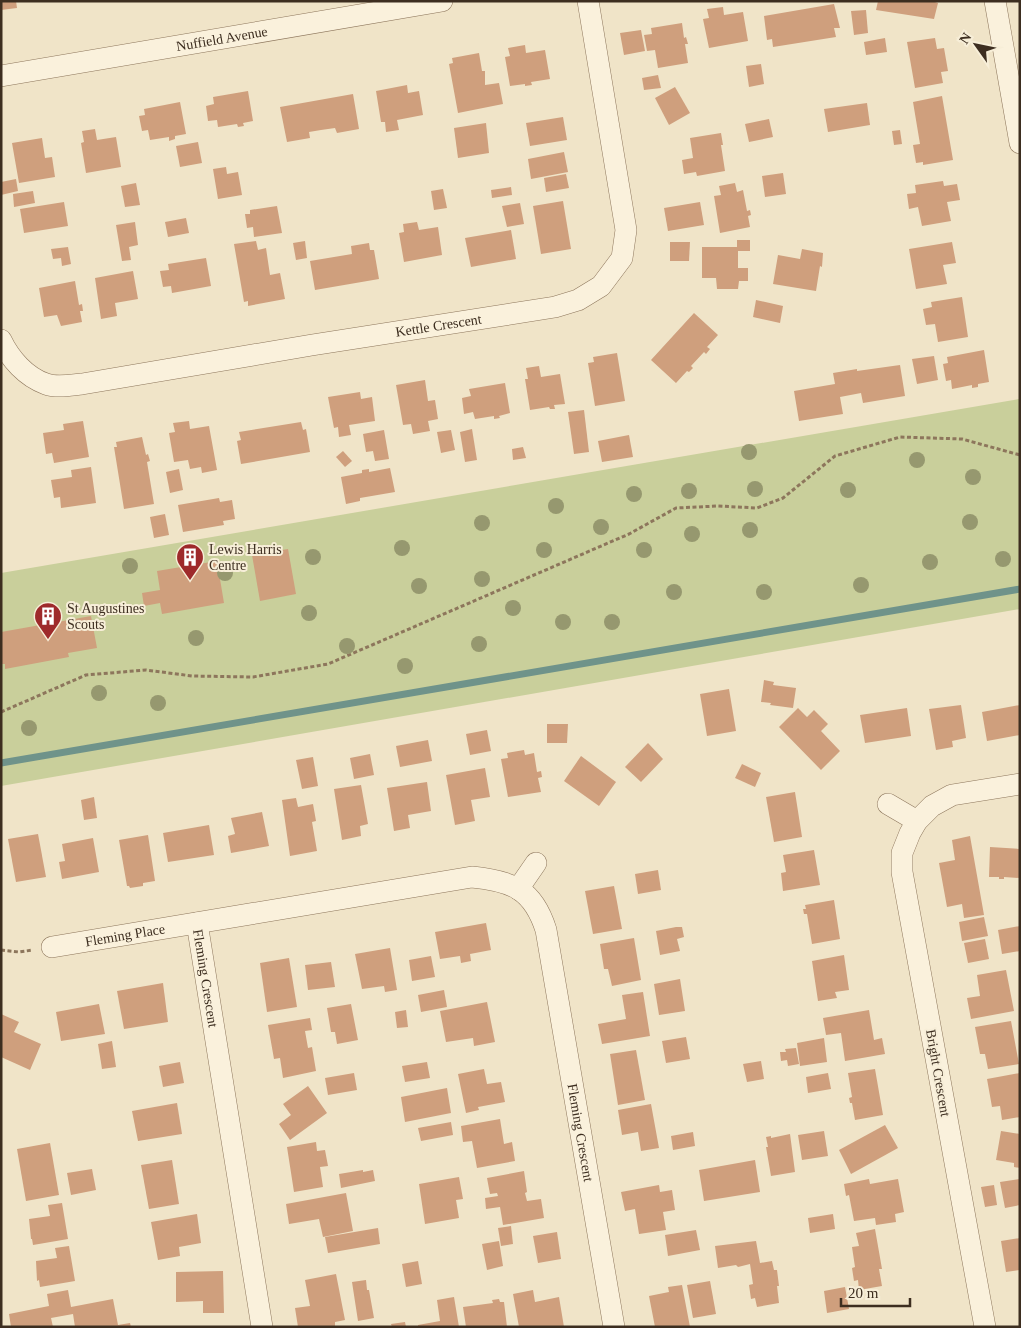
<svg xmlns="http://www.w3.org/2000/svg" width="1021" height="1328" font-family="'Times New Roman',serif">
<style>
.green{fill:#c9cf9b}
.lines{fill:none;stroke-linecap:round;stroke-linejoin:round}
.stream{stroke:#6f938a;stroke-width:7}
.building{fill:#cf9f7d}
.street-casing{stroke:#8d765c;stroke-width:22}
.path{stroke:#8d765c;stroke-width:3;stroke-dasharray:4 2.5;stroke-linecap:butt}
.street{stroke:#faf1dc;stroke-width:21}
.tree{fill:#96986f}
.labels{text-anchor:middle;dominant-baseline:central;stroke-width:4;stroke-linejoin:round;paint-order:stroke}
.street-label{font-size:14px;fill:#3d2e20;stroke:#f7eed8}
.poi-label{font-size:14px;fill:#3d2e20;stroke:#f7eed8;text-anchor:start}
</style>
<rect width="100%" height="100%" fill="#f0e4c8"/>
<path class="green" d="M1019 399 1020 609 1 786V573Z"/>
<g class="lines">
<path class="stream" d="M1 763 1020 589"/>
</g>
<g class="building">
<path d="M1 1H16L17 8 1 10Z"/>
<path d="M878 1H932L938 3 934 19 876 10Z"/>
<path d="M834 4 840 28H834L836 37 773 47 772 39 767 40 764 16Z"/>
<path d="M723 7 724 15 743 12 748 41 709 48 703 19 709 18 707 9Z"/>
<path d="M866 10 868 33 854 35 851 11Z"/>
<path d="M682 23 684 38 686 37 688 44H685L688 63 658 68 655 50 647 51 644 35 652 34 651 28Z"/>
<path d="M641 30 645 51 624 55 620 33Z"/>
<path d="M885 38 887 52 866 55 864 42Z"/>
<path d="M935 38 937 49 944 48 948 71 941 72 943 83 915 88 907 42Z"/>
<path d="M525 45 526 53 545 50 550 79 531 82 532 85 525 86V84L510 86 505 57 510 56 508 48Z"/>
<path d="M479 53 482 71H485V85L499 83 503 104 458 113 449 64 453 63 452 58Z"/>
<path d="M761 64 764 84 749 87 746 66Z"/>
<path d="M658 75 661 88 644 90 642 78Z"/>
<path d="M407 85 408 93 419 91 423 115 397 120 399 130 386 132 385 122H381L376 91Z"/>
<path d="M675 87 690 113 669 125 655 98Z"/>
<path d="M248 91 253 121 243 123 244 126 238 127 237 124 218 127 217 120 208 121 206 106 214 104 213 97Z"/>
<path d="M353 94 359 129 337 133 335 128 321 130 309 132 310 138 287 142 280 107Z"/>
<path d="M942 96 953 160 923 165V162L916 163 913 145 920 144 913 102Z"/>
<path d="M180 102 186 134 175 136V139L169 141V137L150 140 148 130 142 131 139 116 145 115 144 109Z"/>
<path d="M867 103 870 125 828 132 824 109Z"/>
<path d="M563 117 567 140 530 146 526 123Z"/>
<path d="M769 119 773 137 749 142 745 124Z"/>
<path d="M486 123 489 153 458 158 454 128Z"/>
<path d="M95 129 97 140 116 137 121 167 86 173 81 143 84 142 82 131Z"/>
<path d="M900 130 902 144 894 145 892 131Z"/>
<path d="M721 133 723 145H721L725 171 697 176 696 172 684 174 682 160 693 158 690 138Z"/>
<path d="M42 138 45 158 52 157 55 177 19 183 12 143Z"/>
<path d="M198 142 202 163 180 167 176 146Z"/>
<path d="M564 152 568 172 531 179 528 159Z"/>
<path d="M226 167 227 174 238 172 242 195 218 199 213 169Z"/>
<path d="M783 173 786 194 765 197 762 176Z"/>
<path d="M566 174 569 188 546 192 544 178Z"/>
<path d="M16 179 18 191 1 195V182Z"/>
<path d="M943 181 944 186 957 184 960 200 947 202 951 221 922 226 918 207 909 209 907 194 916 193 915 185Z"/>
<path d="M136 183 140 205 125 207 121 186Z"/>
<path d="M735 183 737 192 743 190 747 211 750 210 751 215 748 216 750 227 720 233 714 196 721 195 719 186Z"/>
<path d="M511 187 512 195 492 198 491 190Z"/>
<path d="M443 189 447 208 434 210 431 191Z"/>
<path d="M33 191 35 203 14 207 13 194Z"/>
<path d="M563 201 571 249 541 254 533 206Z"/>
<path d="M64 202 68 226 24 233 20 209Z"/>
<path d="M700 202 704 225 668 231 664 208Z"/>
<path d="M520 203 524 224 507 227 502 206Z"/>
<path d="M277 206 282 233 254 237 253 227 247 228 245 214H250V210Z"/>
<path d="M186 218 189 233 168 237 165 222Z"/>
<path d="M135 222 138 245 129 247 131 260 122 261 116 225Z"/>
<path d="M417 222 419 230 438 227 442 255 404 262 399 233 404 232 403 224Z"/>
<path d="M511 230 516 259 471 267 465 238Z"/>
<path d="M737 240H750V251H738V268H748V281H739L738 289H717L716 278H702V247H737Z"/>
<path d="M256 241 258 250 266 248 270 275 280 273 285 299 248 306V301L244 302 234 244Z"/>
<path d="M305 241 307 258 296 260 293 243Z"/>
<path d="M670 242H690L689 261H670Z"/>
<path d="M952 242 956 263 943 265 947 284 916 289 909 249Z"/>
<path d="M369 243 370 250H374L379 279 315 290 310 261 352 254 351 246Z"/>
<path d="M68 247 71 264 62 266 61 258 53 259 51 249Z"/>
<path d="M802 249 823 253 822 267 820 266 816 291 773 284 778 255 800 259Z"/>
<path d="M206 258 211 286 172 293 171 286 163 287 160 271 169 270 168 264Z"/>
<path d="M133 271 138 299 115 303 117 316 101 319 95 278Z"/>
<path d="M75 281 79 305 82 304 83 311H80L82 322 61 326 57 315 44 317 39 288Z"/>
<path d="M962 297 968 337 938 342 935 324 926 325 923 309 932 307 931 302Z"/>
<path d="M756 300 783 306 780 323 753 317Z"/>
<path d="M694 313 718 335 707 347 710 349 706 354 704 352 691 366 693 368 689 372 687 371 676 383 651 360Z"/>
<path d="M984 350 989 382 978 384V387L972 388V385L952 389 951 380 946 381 943 364 948 363 947 357Z"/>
<path d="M617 353 625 401 595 406 588 363 594 362 593 357Z"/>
<path d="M934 356 938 380 917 384 912 359Z"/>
<path d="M900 365 905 396 863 403 861 393 840 397 843 414 799 421 794 391 835 384 833 373 857 369V371Z"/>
<path d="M539 366 541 377 560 374 565 404 554 405 555 409H550L549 407 530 410 525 379H528L526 368Z"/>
<path d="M425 380 428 401 435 400 438 419 428 421 430 431 413 434 411 424 403 425 396 385Z"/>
<path d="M505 383 510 413 499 416 500 418 494 419V416L475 419 473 412 464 414 462 398 471 396 469 389Z"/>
<path d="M360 392 361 399 372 397 375 421 349 425 351 435 339 437 338 427 334 428 328 397Z"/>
<path d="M584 410 589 452 574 454 568 412Z"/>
<path d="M83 421 89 457 54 463 52 453 46 454 43 433 64 430 63 424Z"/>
<path d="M189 421 190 429 209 426 217 470 202 473 201 467 190 469 188 460 174 462 169 433 175 432 173 423Z"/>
<path d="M301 422 303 430 306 429 310 452 241 464 237 441 241 440 239 432Z"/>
<path d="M472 429 477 460 465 462 460 432Z"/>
<path d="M384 430 389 459 375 461 373 451 366 452 363 434Z"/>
<path d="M451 430 455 450 441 453 437 432Z"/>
<path d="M629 435 633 457 602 462 598 441Z"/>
<path d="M142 437 146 455 148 454 150 461 147 462 154 504 124 509 114 447H117L116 442Z"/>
<path d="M523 447 526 458 513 460 512 449Z"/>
<path d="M343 451 352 461 345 467 336 457Z"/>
<path d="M91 467 96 503 61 508 60 497 54 498 51 480 72 477 71 470Z"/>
<path d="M390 468 395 492 360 498V501L346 504 341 477 362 473V470L369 469V472Z"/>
<path d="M179 469 183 490 170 493 166 472Z"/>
<path d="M219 498 220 502 232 500 235 519 223 521 224 525 183 532 178 505Z"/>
<path d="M165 514 169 535 154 538 150 517Z"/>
<path d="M288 549 296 594 260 601 252 555Z"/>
<path d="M217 561 224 603 162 614 160 603 144 606 142 593 160 590 157 571Z"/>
<path d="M91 616 97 648 68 653 69 657 5 669V664H1V632Z"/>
<path d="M764 680 774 682 773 685 796 688 793 708 770 705 771 703 761 702Z"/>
<path d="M729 689 736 731 707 736 700 694Z"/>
<path d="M961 705 966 738 952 741 953 747 936 750 929 709Z"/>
<path d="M1020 705V735L987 741 982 712Z"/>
<path d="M798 708 807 717 814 710 828 724 821 731 840 751 821 770 779 727Z"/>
<path d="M907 708 911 736 865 743 860 715Z"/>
<path d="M547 724H568L567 743H547Z"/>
<path d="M487 730 491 751 470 755 466 734Z"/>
<path d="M428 740 432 761 400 767 396 746Z"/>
<path d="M648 743 663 759 641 782 625 767Z"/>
<path d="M524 750 525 755 534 753 537 772 541 771 542 777 538 778 541 792 508 797 501 759 508 758 507 753Z"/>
<path d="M370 754 374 775 354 779 350 758Z"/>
<path d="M581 756 616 782 599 806 564 781Z"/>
<path d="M313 757 318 786 302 789 296 760Z"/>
<path d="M742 764 761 773 755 787 735 778Z"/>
<path d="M485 768 490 797 471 800 475 821 455 825 446 775Z"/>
<path d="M427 782 431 811 408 815 410 828 394 831 387 788Z"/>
<path d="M361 785 368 824 360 826 361 836 342 840 334 789Z"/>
<path d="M795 792 802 837 774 842 766 797Z"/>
<path d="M94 797 97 818 84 820 81 800Z"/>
<path d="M296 798 298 807 313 804 316 821 312 822 317 851 290 856 282 800Z"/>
<path d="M262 812 269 846 231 853 228 836 235 834 231 818Z"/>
<path d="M209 825 214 855 168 862 163 833Z"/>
<path d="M38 834 46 877 16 882 8 839Z"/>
<path d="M148 835 155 881 143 883V886L130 888 129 886H127L119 840Z"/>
<path d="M970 836 984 915 964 918 962 904 947 907 939 863 955 860 952 840Z"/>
<path d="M93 838 99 872 62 879 59 862 65 861 62 844Z"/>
<path d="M990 847 1020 849V878L1004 877V879H999V877H989Z"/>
<path d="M814 850 820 885 783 891 781 873 786 872 783 855Z"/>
<path d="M658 870 661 890 638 894 635 874Z"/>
<path d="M614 886 622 929 593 934 585 891Z"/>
<path d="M834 900 840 939 812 944 807 914H804L803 909H806L805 905Z"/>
<path d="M984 917 988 936 962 941 959 922Z"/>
<path d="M486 923 491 950 470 954 471 961 461 963 460 956 440 959 435 932Z"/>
<path d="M1020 926V951L1002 954 998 930Z"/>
<path d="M676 927H682L684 937 677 939 680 951 660 955 656 931Z"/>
<path d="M634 938 641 980 612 986 608 969H604L600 944Z"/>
<path d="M985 939 989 959 968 963 964 943Z"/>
<path d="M390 948 397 990 385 992 384 986 362 989 355 954Z"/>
<path d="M844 955 849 990 835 992 837 998 818 1001 812 961Z"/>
<path d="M431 956 435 977 412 981 409 960Z"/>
<path d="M289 958 297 1007 267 1012 260 963Z"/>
<path d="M331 962 335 987 308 990 305 965Z"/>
<path d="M1006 970 1014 1011 971 1019 967 998 980 996 977 975Z"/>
<path d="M680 979 685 1011 659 1015 654 984Z"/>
<path d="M163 983 168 1022 124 1029 117 991Z"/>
<path d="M444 990 447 1007 421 1012 418 995Z"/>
<path d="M643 992 650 1036 602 1044 598 1024 626 1019 622 995Z"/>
<path d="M487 1002 495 1042 474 1046 473 1038 446 1042 440 1011Z"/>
<path d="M99 1004 105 1034 61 1041 56 1012Z"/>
<path d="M351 1004 358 1040 337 1044 335 1032H331L327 1008Z"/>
<path d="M406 1010 408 1027 397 1028 395 1012Z"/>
<path d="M869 1010 874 1040 882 1038 885 1054 845 1061 841 1033 826 1035 823 1018Z"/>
<path d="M1 1014 19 1022 14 1032 41 1044 30 1070 1 1057Z"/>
<path d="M310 1018 312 1030 305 1031 308 1048 312 1047 316 1071 283 1078 280 1058 274 1059 268 1025Z"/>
<path d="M1011 1021 1019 1064 988 1069 985 1054H980L975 1027Z"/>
<path d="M686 1037 690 1059 666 1063 662 1041Z"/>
<path d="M824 1038 827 1062 800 1066 797 1043Z"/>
<path d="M112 1041 116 1067 102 1069 98 1044Z"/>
<path d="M796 1048 799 1064 788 1066 787 1060 781 1061 780 1052H786L785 1049Z"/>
<path d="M636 1050 645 1100 618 1105 610 1054Z"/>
<path d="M761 1061 764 1079 747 1082 743 1064Z"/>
<path d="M180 1062 184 1083 163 1087 159 1066Z"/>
<path d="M427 1062 430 1078 405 1082 402 1066Z"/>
<path d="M484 1069 487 1084 501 1082 505 1102 478 1107 479 1110 466 1113 458 1074Z"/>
<path d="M875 1069 883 1115 855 1120 852 1103H850L849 1098 852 1097 848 1073Z"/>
<path d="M354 1073 357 1090 328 1095 325 1078Z"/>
<path d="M828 1073 831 1089 808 1093 806 1077Z"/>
<path d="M1020 1073V1117L1002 1120 1000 1106 992 1107 987 1079Z"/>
<path d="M308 1086 327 1113 290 1140 279 1124 291 1115 283 1104Z"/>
<path d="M447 1088 451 1113 405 1122 401 1097Z"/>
<path d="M177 1103 182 1134 138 1141 132 1111Z"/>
<path d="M651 1104 659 1148 641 1151 638 1132 622 1135 618 1110Z"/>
<path d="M500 1119 504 1144 512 1142 515 1161 477 1168 472 1141 463 1142 461 1126Z"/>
<path d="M451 1122 453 1135 421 1141 418 1128Z"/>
<path d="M885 1125 898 1148 851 1174 839 1150Z"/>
<path d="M824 1131 828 1156 802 1160 798 1135Z"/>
<path d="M1001 1131 1020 1134V1168L1014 1167V1163L996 1160Z"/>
<path d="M693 1132 695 1146 673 1150 671 1136Z"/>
<path d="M790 1134 795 1172 771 1176 766 1147H768L766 1137 771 1136V1138Z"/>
<path d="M316 1142 317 1151 325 1150 328 1166 320 1167 323 1187 294 1192 287 1147Z"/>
<path d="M50 1143 59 1195 26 1201 17 1149Z"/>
<path d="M172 1160 179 1204 149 1209 141 1165Z"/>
<path d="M755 1160 760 1192 704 1201 699 1170Z"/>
<path d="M92 1169 96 1190 71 1195 67 1173Z"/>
<path d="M363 1170V1172L373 1170 375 1181 341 1188 339 1174Z"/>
<path d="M524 1171 527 1192 525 1193 527 1201 541 1199 544 1218 503 1225 500 1207 486 1209 485 1198 498 1196 497 1193 490 1194 487 1178Z"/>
<path d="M459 1177 463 1199 456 1200 459 1218 425 1224 419 1184Z"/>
<path d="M869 1179 870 1184 898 1179 904 1212 895 1214 896 1222 876 1225 875 1218 854 1221 849 1195 846 1196 844 1184Z"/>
<path d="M1020 1179V1205L1005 1208 1000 1182Z"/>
<path d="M659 1185 660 1192 672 1190 675 1210 663 1212 666 1230 639 1234 635 1209 625 1211 621 1192Z"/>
<path d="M994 1185 997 1205 985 1207 981 1187Z"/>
<path d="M346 1193 353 1231 323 1237 319 1219 289 1224 286 1204Z"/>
<path d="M62 1203 68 1239 33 1245 32 1239H31L29 1219 50 1216 48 1205Z"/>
<path d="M197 1214 201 1243 179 1247 180 1256 158 1260 151 1222Z"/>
<path d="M833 1214 835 1229 810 1233 808 1218Z"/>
<path d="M511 1226 513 1244 501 1246 498 1228Z"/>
<path d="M378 1228 380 1244 328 1253 325 1237Z"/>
<path d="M875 1229 882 1269H879L882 1286 859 1290 858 1280 854 1281 852 1268 855 1267 852 1247 859 1246 856 1233Z"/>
<path d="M696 1230 700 1250 668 1256 665 1235Z"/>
<path d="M557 1232 561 1259 538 1263 533 1236Z"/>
<path d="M1020 1238V1270L1006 1272 1001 1241Z"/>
<path d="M499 1241 503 1266 487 1270 482 1244Z"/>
<path d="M756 1241 760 1263 772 1261 774 1270H777L779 1286H777L779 1303 757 1307 755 1298 751 1299 749 1285 753 1284 750 1264 738 1267 736 1265 718 1268 715 1246Z"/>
<path d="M69 1246 75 1281 40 1287 39 1280 37 1281 36 1261 57 1258 55 1248Z"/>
<path d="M418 1261 422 1284 406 1287 402 1264Z"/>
<path d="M223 1271 224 1313H203V1301L176 1302V1272Z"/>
<path d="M336 1274 345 1320 335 1322V1327H298L295 1308 310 1306 305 1280Z"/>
<path d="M366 1280 367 1290H369L374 1318 358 1321 352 1282Z"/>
<path d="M710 1281 716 1314 693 1318 687 1285Z"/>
<path d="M682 1285 690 1327H655L649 1296 669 1292 668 1287Z"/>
<path d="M845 1287 849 1309 827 1313 824 1291Z"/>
<path d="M68 1290 71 1307 113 1299 118 1325 130 1323 131 1327H75L73 1314 51 1318 53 1327H11L9 1314 49 1306 47 1294Z"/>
<path d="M533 1290 535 1302 559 1297 564 1327H519L513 1294Z"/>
<path d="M454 1297 459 1327H418V1325L440 1321 437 1300Z"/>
<path d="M499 1299 500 1302H504L507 1327H466L463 1307 493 1303 492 1300Z"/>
<path d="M405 1322 406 1327H392L391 1324Z"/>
</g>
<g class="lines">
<g class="street-casing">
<g id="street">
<path d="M995 1 1020 143"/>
<path id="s1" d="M1 76 442 1"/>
<path id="s2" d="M1 340C10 359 26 377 46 384 57 388 71 385 82 384L312 345 555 307 578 300 601 286 622 258 626 230 588 1"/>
<path d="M888 804 917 821"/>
<path d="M518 889 536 863"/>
<path id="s3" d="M197 923 262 1327"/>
<path id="s4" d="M52 947 472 877C512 881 533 889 546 930L614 1327"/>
<path d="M985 1327 902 872V853L910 833 917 821 932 806 952 795 1020 784"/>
</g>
</g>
<g class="path">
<path d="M1 712 86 675 146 670 192 676 253 677 328 664 629 534 676 508 718 506 757 508 783 498 835 456 900 437 962 439 1020 455"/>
<path d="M1 950 19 952 33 950"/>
</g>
<use href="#street" class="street"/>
</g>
<g class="tree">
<circle cx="749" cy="452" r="8"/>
<circle cx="917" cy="460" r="8"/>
<circle cx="973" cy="477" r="8"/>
<circle cx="755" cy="489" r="8"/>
<circle cx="848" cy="490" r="8"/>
<circle cx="689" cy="491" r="8"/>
<circle cx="634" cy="494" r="8"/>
<circle cx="556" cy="506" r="8"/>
<circle cx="970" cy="522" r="8"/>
<circle cx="482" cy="523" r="8"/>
<circle cx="601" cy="527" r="8"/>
<circle cx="750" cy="530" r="8"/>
<circle cx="692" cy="534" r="8"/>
<circle cx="402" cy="548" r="8"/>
<circle cx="544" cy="550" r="8"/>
<circle cx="644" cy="550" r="8"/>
<circle cx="313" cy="557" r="8"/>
<circle cx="1003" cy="559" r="8"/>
<circle cx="930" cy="562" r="8"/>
<circle cx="130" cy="566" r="8"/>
<circle cx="225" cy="573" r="8"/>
<circle cx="482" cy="579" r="8"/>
<circle cx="861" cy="585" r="8"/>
<circle cx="419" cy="586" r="8"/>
<circle cx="674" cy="592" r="8"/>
<circle cx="764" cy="592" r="8"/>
<circle cx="513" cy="608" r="8"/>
<circle cx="309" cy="613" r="8"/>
<circle cx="563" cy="622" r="8"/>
<circle cx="612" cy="622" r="8"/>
<circle cx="196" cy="638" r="8"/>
<circle cx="479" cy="644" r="8"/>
<circle cx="347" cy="646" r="8"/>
<circle cx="405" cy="666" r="8"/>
<circle cx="99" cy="693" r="8"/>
<circle cx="158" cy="703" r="8"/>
<circle cx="29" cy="728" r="8"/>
</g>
<defs>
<g id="building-pin" transform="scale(1.4375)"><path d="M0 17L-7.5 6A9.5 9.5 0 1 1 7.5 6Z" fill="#9e2a2b" stroke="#f7eed8"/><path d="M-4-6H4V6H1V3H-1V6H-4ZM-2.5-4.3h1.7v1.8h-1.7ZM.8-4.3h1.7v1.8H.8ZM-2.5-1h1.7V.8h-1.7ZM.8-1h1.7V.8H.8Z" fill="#fff"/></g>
</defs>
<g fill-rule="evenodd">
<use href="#building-pin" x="190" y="557"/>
<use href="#building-pin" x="48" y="616"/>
</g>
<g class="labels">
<g class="street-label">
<text stroke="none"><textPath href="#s1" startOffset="224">Nuffield Avenue</textPath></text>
<text stroke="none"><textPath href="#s2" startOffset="462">Kettle Crescent</textPath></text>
<text stroke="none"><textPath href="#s4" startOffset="74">Fleming Place</textPath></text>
<text stroke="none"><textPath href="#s3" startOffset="56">Fleming Crescent</textPath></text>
<text transform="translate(938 1073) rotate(80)">Bright Crescent</text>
<text stroke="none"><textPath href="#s4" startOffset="730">Fleming Crescent</textPath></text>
</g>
<g class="poi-label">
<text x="209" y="549">Lewis Harris<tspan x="209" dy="16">Centre</tspan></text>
<text x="67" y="608">St Augustines<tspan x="67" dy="16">Scouts</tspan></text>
</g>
</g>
<rect width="1021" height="1328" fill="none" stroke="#3d2e20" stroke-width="5"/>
<g transform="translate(976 45) rotate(303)" stroke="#f7eed8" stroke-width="4" paint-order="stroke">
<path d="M0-4L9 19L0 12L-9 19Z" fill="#3d2e20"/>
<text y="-8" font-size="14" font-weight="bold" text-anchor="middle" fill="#3d2e20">N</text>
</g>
<path d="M841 1298v8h69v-8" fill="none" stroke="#3d2e20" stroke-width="2.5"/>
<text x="848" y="1298" font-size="15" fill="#3d2e20" stroke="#f7eed8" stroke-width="4" paint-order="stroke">20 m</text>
</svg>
